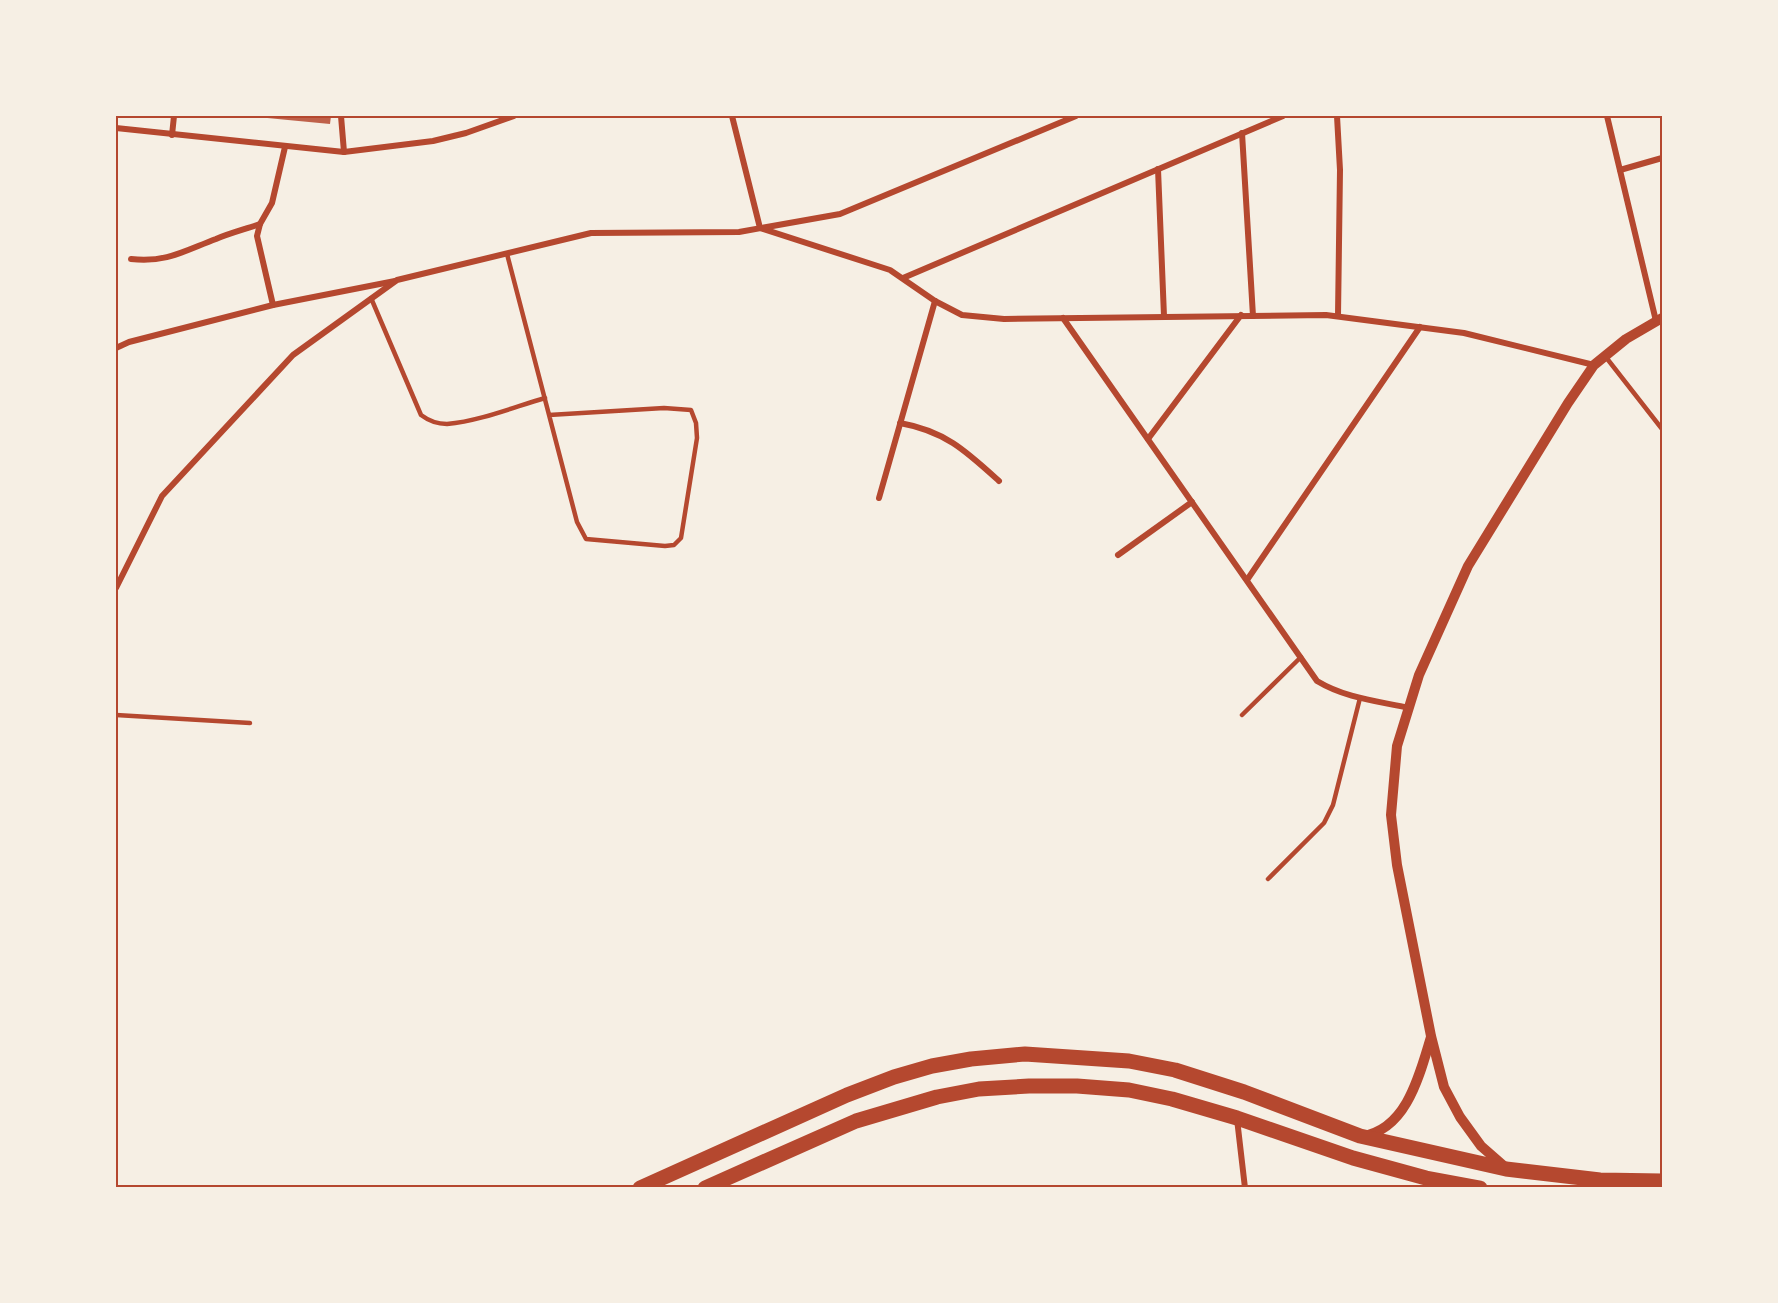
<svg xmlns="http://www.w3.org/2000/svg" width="1778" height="1303" font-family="'PT Sans Narrow',sans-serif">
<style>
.building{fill:#bf614a}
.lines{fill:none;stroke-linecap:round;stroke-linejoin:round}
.service{stroke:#b5482f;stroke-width:4.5}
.minor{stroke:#b5482f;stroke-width:6}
.tertiary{stroke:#b5482f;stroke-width:10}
.primary{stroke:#b5482f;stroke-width:15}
.neatline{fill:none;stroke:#b5482f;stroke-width:2}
</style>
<rect width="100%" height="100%" fill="#f6efe4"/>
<path class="building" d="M257 116H331L330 124 288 120 257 117Z"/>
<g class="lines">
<g class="service">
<path d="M507 254 577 522 586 539 665 546 674 545 681 538 697 438 696 423 691 410 664 408 549 415"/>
<path d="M371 298 421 415C429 421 437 424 447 424 480 421 514 407 545 398"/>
<path d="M1605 356 1662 429"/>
<path d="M116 715 250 723"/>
<path d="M1242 715 1301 657"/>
<path d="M1268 879 1324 823 1333 805 1360 698"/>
</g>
<g class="minor">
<path d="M341 116 344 152"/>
<path d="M732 116 760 228 890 270 935 301 962 315 1004 319 1326 315 1464 333 1594 365"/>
<path d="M1337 116 1340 170 1338 316"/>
<path d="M1607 116 1656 321"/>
<path d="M116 128 344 152 433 141 466 133 514 116"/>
<path d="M1242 133 1253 316"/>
<path d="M172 135 174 116"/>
<path d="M1158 169 1164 316"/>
<path d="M1620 170 1662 158"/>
<path d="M131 259C166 263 184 251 216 239 230 233 246 229 260 224"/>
<path d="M903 278 1283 116"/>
<path d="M273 305 257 236 260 224 272 203 285 147"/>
<path d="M1063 318 1317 681C1345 698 1377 701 1409 708"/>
<path d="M116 348 129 342 273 305 395 281"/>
<path d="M900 423C945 431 966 451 999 481"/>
<path d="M1148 439 1241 315"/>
<path d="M879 498 935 301"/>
<path d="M1118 555 1192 502"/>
<path d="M1247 580 1420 327"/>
<path d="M116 588 162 496 293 355 397 280 591 233 739 232 840 214 1076 116"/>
<path d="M1237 1119 1245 1188"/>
</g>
<g class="tertiary">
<path d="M1362 1136C1407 1130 1420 1073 1431 1037"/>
<path d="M1505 1167 1481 1146 1460 1117 1444 1087 1431 1036 1397 865 1391 815 1397 746 1419 675 1468 566 1568 403 1594 365 1626 339 1662 318"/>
</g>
<g class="primary">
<path d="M640 1188 847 1095 894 1077 932 1066 971 1059 1025 1054 1129 1061 1175 1070 1244 1092 1360 1136 1506 1169 1600 1180 1662 1181"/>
<path d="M705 1188 856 1121 937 1097 979 1089 1029 1086H1077L1129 1090 1172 1099 1237 1118 1353 1158 1426 1178 1480 1188"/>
</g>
</g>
<rect width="1778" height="1303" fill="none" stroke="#f6efe4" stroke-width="234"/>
<rect x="117" y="117" width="1544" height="1069" class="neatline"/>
</svg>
